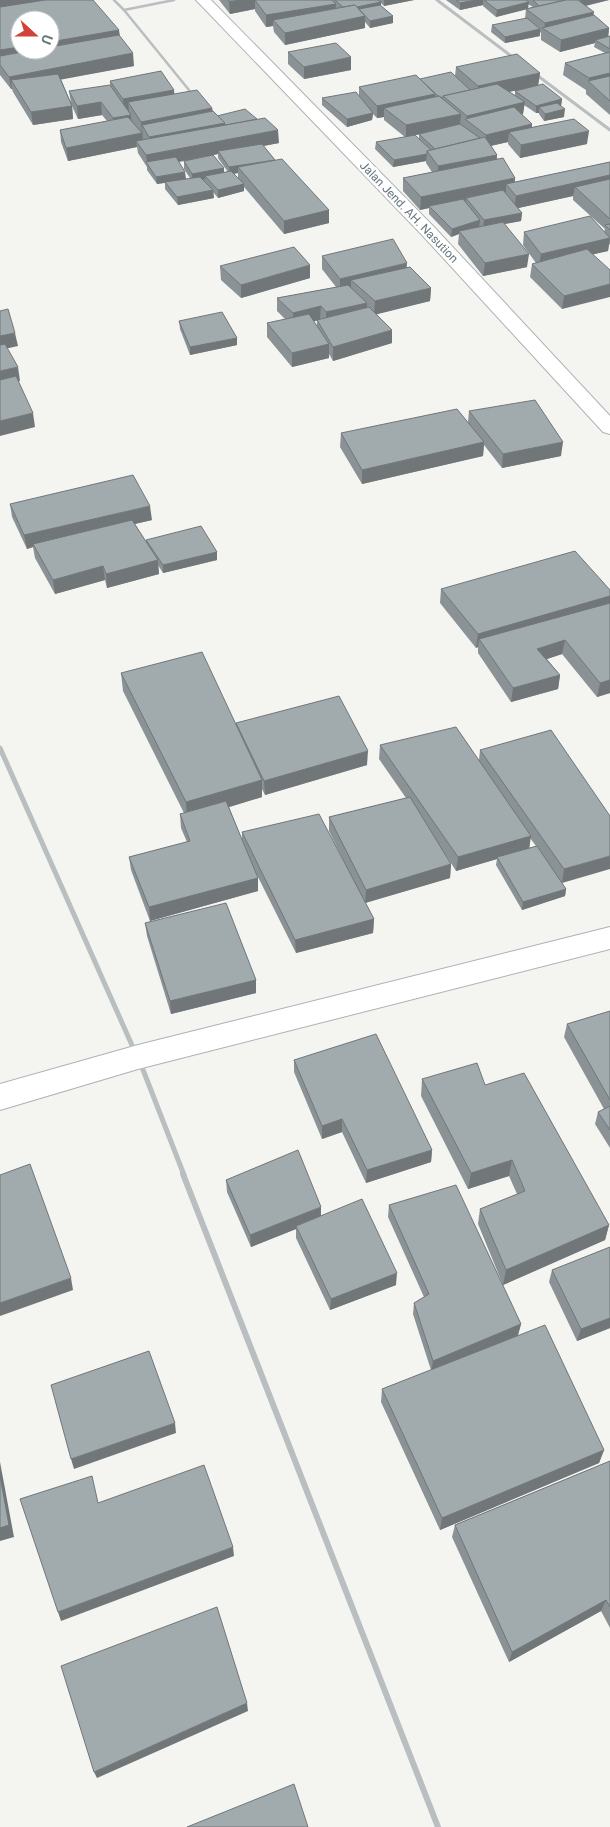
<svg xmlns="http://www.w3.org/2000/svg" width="610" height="1827" font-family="Roboto,sans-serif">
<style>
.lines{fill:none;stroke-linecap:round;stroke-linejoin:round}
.secondary-casing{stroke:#abb2b5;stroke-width:2}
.highway-casing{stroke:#afb3b5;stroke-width:2}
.lane{stroke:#b9bec0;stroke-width:2.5}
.street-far2{stroke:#b9bec0;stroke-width:3}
.street-far1{stroke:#b9bec0;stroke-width:5}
.street{stroke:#b9bec0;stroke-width:6}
.secondary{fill:#fff;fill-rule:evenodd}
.highway{fill:#fff;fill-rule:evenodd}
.wall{fill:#8a9295;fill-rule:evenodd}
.shaded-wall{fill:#717779}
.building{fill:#a1aaad;stroke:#717779}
.labels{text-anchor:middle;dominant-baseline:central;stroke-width:5;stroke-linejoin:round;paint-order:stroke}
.far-street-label{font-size:12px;fill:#66777e;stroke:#fff}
</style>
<rect width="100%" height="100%" fill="#f4f4f1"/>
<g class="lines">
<g class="secondary-casing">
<path id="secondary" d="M610 927V949L138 1069 0 1110V1084L138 1045Z"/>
</g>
<g class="highway-casing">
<path id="highway" d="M196 0H211L435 228 610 416V434L603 432 423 236Z"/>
</g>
<g class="lane">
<path d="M114 0 124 10 174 0"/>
<path d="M124 10 193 95"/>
</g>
<g class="street-far2">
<path d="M437 0 515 59"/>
<path d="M534 73 610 130"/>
</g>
<g class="street-far1">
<path d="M0 748 135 1052"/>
<path d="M140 1062 184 1175"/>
</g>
<path class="street" d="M183 1174 438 1827"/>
<use href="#secondary" class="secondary"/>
<use href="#highway" class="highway"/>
</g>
<g class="wall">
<path d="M0 0 119 30 120 37 134 66 61 79 71 103 69 91 110 86V81L174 90V94L212 108 213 111 217 116 279 143 263 146 275 160 329 210V223L284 234 244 187V191L218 198 213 192 214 198 178 205 165 189V183L157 184 147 170V167L138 153 137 147 68 161 61 142 60 130 107 121 102 115 78 119 72 106 73 119 33 125 13 92 12 89H11L0 75ZM218 154V158L228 172H224V168L213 155ZM200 158 184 161V169L190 178 186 179 179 162ZM238 173V178L234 174Z"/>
<path d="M219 0H414L384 6 381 3V6L393 16V23L370 28 365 22V28L285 45 274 32 273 26 266 27 255 11V9L230 14Z"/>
<path d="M446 0H609L586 6 593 15 609 28 608 36H610V115L586 94V90L563 75 565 63 605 53 594 47 595 43 560 52 541 40V33L540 32V36L505 43 491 32 492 25 525 19 526 9 496 17 483 6V5L460 10ZM528 4 533 7 528 8Z"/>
<path d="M288 52 351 70 304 79 288 64Z"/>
<path d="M456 67 540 73 538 86 562 99 561 106 564 117 544 121 539 114V113H536L524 105 523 114 522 115 532 124V127L587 144 520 158 508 144V142L491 146 497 155V159L515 178V182L610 162V245L609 244 608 251 593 254 562 309 530 277 532 264 536 263 523 245 524 232H604L605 229 573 200V196L518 208 522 213 521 221 504 224 527 267 483 276 458 244 459 234 451 237 429 214V208L420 210 403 191V178L432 172 426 163V161L393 167 375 149 376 142 405 137 384 120V117L377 118 373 114 372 120 347 127 322 105V98L359 96V87L420 79 455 76ZM537 86 515 91V95L509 92ZM419 134V139L415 135 421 134Z"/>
<path d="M322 256 407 267 431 288 430 301 376 314 392 343 333 361 329 354V358L292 367 267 337V323L285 319 277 311V298L336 287 322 269ZM317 320V326L314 321Z"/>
<path d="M220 266 310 278 241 298 221 280Z"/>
<path d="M179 321 237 338V345L190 355 180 329Z"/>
<path d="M469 411 561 456 502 468 484 445 483 456 362 484 340 447 341 433 468 422Z"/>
<path d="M10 504 152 520 135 524 146 542V540L217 552V560L163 573 158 565 159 574 107 588 105 580 55 594 35 558 33 547 27 549 12 517Z"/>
<path d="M441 589 610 590V693L597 697 562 654 547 659 560 675 558 689 511 702 478 653V647L476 648 440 603Z"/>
<path d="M121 673 236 724 367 765 265 795 262 789V797L229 807 242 840V832L352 878 329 831V817L406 798 379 759 380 745 479 760 480 750 610 816 562 883 566 889 565 896 522 910 496 865 497 859 456 871 446 855 451 864 450 878 365 903 374 919 373 933 296 953 254 869 258 878V891L150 921 131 870 129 857 187 842 181 828 180 814 184 813 123 691ZM530 838 536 846 529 848Z"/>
<path d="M145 923 256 980V993L171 1014 147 936Z"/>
<path d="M610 1011V1148L595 1124 598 1112 604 1109 564 1037 567 1024Z"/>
<path d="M294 1060 432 1150 431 1162 366 1183 342 1132 322 1139 294 1072Z"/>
<path d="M422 1079 485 1085 609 1225 605 1240 503 1285 478 1224 480 1209 517 1194 509 1176 468 1189 421 1096Z"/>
<path d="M226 1180 321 1215 396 1285 330 1310 296 1238V1229L251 1247 227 1192Z"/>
<path d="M389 1205 521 1324 518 1335 604 1450 599 1463 440 1530 381 1402 382 1389 431 1370 413 1314 414 1303 424 1297 388 1217Z"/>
<path d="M610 1247V1328L577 1341 549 1282 552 1270Z"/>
<path d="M610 1461V1628L601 1611 509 1662 452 1537 455 1525Z"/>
</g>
<g class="shaded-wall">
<path d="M0 0H79L0 15Z"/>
<path d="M240 0H255V9L230 14 229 2Z"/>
<path d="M384 0H414L384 6Z"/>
<path d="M476 0H483V5L460 10V3Z"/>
<path d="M582 0H609L579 7V1Z"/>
<path d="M381 2V9H345Z"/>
<path d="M529 2 528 9 496 17 497 10Z"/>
<path d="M336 4 335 16 273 20V26L266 27V15Z"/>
<path d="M594 12 592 24 544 29 545 23Z"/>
<path d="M365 16V28L285 45V33Z"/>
<path d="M393 16V23L370 28V21Z"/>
<path d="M609 28 608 40H595V43L560 52 561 40Z"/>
<path d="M540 29V36L505 43V37Z"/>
<path d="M119 30 120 45 0 65V50L20 47V50H50V42Z"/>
<path d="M133 53 134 66 16 88 11 80 12 89H11L9 77Z"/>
<path d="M351 57V70L304 79V67Z"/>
<path d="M540 73 538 86 477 98 478 86Z"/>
<path d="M610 73V85L589 82V78Z"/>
<path d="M174 90 175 103 128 102 129 111H124L123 99Z"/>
<path d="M435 94V107L384 108V117L377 118V106Z"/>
<path d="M562 99 561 106 539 107V113H536V106Z"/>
<path d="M101 102 102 115 78 119 77 106Z"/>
<path d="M525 102 523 114 475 126 467 120V116Z"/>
<path d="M72 106 73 119 33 125 31 112Z"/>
<path d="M212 108 213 120 142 125 143 145 136 141 137 147 68 161 66 148 142 133 141 122Z"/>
<path d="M565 109 564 117 544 121 545 114Z"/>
<path d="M373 113 372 120 347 127V119Z"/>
<path d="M461 114 460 126 406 137V125Z"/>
<path d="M131 115 132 127 114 130 113 118Z"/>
<path d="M225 123V136L150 149 149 137Z"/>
<path d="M532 124 531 137 509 132 508 142 485 147 486 135Z"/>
<path d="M278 130 279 143 220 154 218 151V154L150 167 147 163 146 155Z"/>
<path d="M589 131 587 144 520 158 521 145Z"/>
<path d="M427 154 426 161 393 167 394 160Z"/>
<path d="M497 155 496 168 437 179 438 166Z"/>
<path d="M275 160 238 167V173L230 174 229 167Z"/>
<path d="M224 168V175L205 176V179L192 181V174Z"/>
<path d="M185 172 186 179 157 184 156 177Z"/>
<path d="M610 175V188L575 187 573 196 514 209 516 196Z"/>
<path d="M515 178 514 191 506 184V193L466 198V201L431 208 429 206V208L420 210 421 197Z"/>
<path d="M244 184V191L218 198V190Z"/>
<path d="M213 190 214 198 178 205 177 197Z"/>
<path d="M329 210V223L284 234V221Z"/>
<path d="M522 213 521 221 483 228 484 220Z"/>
<path d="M480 220 479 228 459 231V234L451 237 452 229Z"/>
<path d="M610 238 608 251 539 267 541 254Z"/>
<path d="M529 254 527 267 483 276 485 263Z"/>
<path d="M407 263 406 276 351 280V289L340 292V279Z"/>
<path d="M310 265V278L241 298V285Z"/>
<path d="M610 284V297L562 309 564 296Z"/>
<path d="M431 288 430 301 374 315 375 301Z"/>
<path d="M367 303V316L326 326V312Z"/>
<path d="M321 306 320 320 293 326V313Z"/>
<path d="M392 330V343L333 361V347Z"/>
<path d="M15 333 18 346 0 350V336Z"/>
<path d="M237 338V345L190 355V347Z"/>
<path d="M329 344V358L292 367V353Z"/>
<path d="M18 367 20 381 0 385V371Z"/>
<path d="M33 413 35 427 0 436V421Z"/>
<path d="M484 442 483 456 362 484V470Z"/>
<path d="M563 442 561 456 502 468 503 454Z"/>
<path d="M150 506 152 520 34 547 33 544V547L27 549 24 535Z"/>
<path d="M217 552V560L163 573V565Z"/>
<path d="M158 560 159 574 107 588 106 574Z"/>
<path d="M103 566 105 580 55 594 53 580Z"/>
<path d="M610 596V609L479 639 478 647 476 648 478 634Z"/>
<path d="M565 640 562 654 535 663 537 649Z"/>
<path d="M560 675 558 689 511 702 513 688Z"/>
<path d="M610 680V693L597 697 600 683Z"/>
<path d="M368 751 367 765 265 795 264 781Z"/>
<path d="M262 780V797L187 820 186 802Z"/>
<path d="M531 836 529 850 497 857V859L456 871 458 857Z"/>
<path d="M610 856V869L562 883 564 869Z"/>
<path d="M451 864 450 878 365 903 366 890Z"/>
<path d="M258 878V891L150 921 149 907Z"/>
<path d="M566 889 565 896 522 910 523 902Z"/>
<path d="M374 919 373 933 296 953 295 940Z"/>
<path d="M256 980V993L171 1014 170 1001Z"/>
<path d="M342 1119V1132L322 1139V1126Z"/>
<path d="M432 1150 431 1162 366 1183 367 1170Z"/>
<path d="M512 1160 509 1176 468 1189 471 1173Z"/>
<path d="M321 1207V1219L296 1226V1229L251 1247 250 1235Z"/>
<path d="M609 1225 605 1240 503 1285 506 1270Z"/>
<path d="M397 1273 396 1285 330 1310 331 1299Z"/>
<path d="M71 1278 73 1290 0 1316V1303Z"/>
<path d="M610 1318V1328L577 1341 581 1329Z"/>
<path d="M521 1324 518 1335 431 1372 433 1361Z"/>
<path d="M175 1423 176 1433 74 1469 71 1459Z"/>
<path d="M604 1450 599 1463 440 1530 442 1518Z"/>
<path d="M0 1462 14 1537 0 1541Z"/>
<path d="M233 1547 234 1556 61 1621 58 1612Z"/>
<path d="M606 1600 601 1611 509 1662 512 1652Z"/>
<path d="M247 1703 248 1711 97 1778 94 1772Z"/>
</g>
<g class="building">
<path d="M45 0H93L119 30 50 42V20H20V47L0 50V7Z"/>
<path d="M228 0H240L229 2Z"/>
<path d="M255 0H332L336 4 266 15Z"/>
<path d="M335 0H378L381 2 357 7 355 5 343 7Z"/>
<path d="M456 0H476L460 3Z"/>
<path d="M484 0H526L529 2 497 10Z"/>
<path d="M533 0H566L539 6Z"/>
<path d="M566 0H578L594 12 545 23 526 9Z"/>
<path d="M355 5 365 16 285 33 273 20Z"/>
<path d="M380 5 393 16 370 21 359 9Z"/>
<path d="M594 15 609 28 561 40 542 28Z"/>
<path d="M527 18 540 29 505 37 492 25Z"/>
<path d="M119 35 133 53 9 77 0 65V56L34 50H50V47Z"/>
<path d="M610 36V49L595 40Z"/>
<path d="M336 43 351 57 304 67 288 52Z"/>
<path d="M610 52V73L589 78 565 63Z"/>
<path d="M517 54 540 73 478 86 456 67Z"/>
<path d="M161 71 174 90 123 99 110 81Z"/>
<path d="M451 72 470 90 443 96V98H442L439 96H438L420 79Z"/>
<path d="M58 74 72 106 31 112 11 80Z"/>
<path d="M416 75 435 94 377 106 359 87Z"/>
<path d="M610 76V101L588 81Z"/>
<path d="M497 84 525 102 467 116 443 96Z"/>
<path d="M543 84 562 99 536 106 515 91Z"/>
<path d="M110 85 131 115 113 118 101 102 77 106 69 91Z"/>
<path d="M197 90 212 108 141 122 128 102Z"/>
<path d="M356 92 373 113 347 119 322 98Z"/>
<path d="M439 96 461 114 406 125 384 108Z"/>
<path d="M557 103 565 109 545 114 539 107Z"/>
<path d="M514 107 532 124 486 135 465 119Z"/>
<path d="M245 109 257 119 226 125 217 116Z"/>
<path d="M213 111 225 123 149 137 142 125Z"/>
<path d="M128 117 142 133 66 148 60 130Z"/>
<path d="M265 118 278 130 146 155 136 141Z"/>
<path d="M574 119 589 131 521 145 509 132Z"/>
<path d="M460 124 480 138 435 149 419 134Z"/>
<path d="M415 135 431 150 427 151V154L394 160 376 142Z"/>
<path d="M485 137 497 155 438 166 427 151Z"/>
<path d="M262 144 275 160 229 167 218 151Z"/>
<path d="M213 155 224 168 192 174 184 161Z"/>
<path d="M176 157 185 172 156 177 146 162Z"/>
<path d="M503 158 515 178 421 197 403 178Z"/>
<path d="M282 159 329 210 284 221 238 167Z"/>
<path d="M610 162V175L516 196 506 184Z"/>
<path d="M231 171 244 184 218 190 205 176Z"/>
<path d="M200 177 213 190 177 197 165 182Z"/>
<path d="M610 179V219L575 187Z"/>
<path d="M503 190 522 213 484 220 466 198Z"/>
<path d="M463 199 480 220 452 229 429 206Z"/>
<path d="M590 216 610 238 541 254 524 232Z"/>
<path d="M503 222 529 254 485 263 459 231Z"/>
<path d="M610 224V230L605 225Z"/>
<path d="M393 239 407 263 340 279 322 256Z"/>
<path d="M294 247 310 265 241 285 220 266Z"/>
<path d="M587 249 610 270V284L564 296 532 264Z"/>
<path d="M410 267 431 288 375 301 351 280Z"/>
<path d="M348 285 367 303 326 312 321 306 293 313 277 298Z"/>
<path d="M369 307 392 330 333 347 317 320Z"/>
<path d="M8 309 15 333 0 336V311Z"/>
<path d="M222 312 237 338 190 347 179 321Z"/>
<path d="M309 314 329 344 292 353 267 323Z"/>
<path d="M5 344 18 367 0 371V345Z"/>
<path d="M16 376 33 413 0 421V380Z"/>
<path d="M535 400 563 442 503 454 469 411Z"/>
<path d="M457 409 484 442 362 470 341 433Z"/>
<path d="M133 475 150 506 24 535 10 504Z"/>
<path d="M132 520 158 560 106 574 103 566 53 580 33 544Z"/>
<path d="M201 526 217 552 163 565 146 540Z"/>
<path d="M575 551 610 590V596L478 634 441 589Z"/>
<path d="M610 603V680L600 683 565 640 537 649 560 675 513 688 479 639Z"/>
<path d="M202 652 262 780 186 802 121 673Z"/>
<path d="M339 696 368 751 264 781 236 723Z"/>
<path d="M456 727 531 836 458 857 380 745Z"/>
<path d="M551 730 610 816V856L564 869 480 750Z"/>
<path d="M410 797 451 864 366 890 329 817Z"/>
<path d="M226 801 258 878 149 907 129 857 190 841 180 814Z"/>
<path d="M319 814 374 919 295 940 242 832Z"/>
<path d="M537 846 566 889 523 902 497 857Z"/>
<path d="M226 903 256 980 170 1001 145 923Z"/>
<path d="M610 1011V1100L567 1024Z"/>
<path d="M376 1034 432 1150 367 1170 342 1119 322 1126 294 1060Z"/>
<path d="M477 1063 485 1085 524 1073 609 1225 506 1270 480 1209 525 1191 512 1160 471 1173 422 1079Z"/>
<path d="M610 1106V1130L598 1112Z"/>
<path d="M298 1150 321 1207 250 1235 226 1180Z"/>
<path d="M30 1164 71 1278 0 1303V1175Z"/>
<path d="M456 1185 521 1324 433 1361 414 1303 429 1294 389 1205Z"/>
<path d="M362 1199 397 1273 331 1299 296 1226Z"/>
<path d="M610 1247V1318L581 1329 552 1270Z"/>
<path d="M545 1325 604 1450 442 1518 382 1389Z"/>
<path d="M149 1351 175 1423 71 1459 51 1385Z"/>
<path d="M610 1461V1607L606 1600 512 1652 455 1525Z"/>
<path d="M204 1465 233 1547 58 1612 20 1499 92 1476 98 1503Z"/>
<path d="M0 1476 9 1525 0 1528Z"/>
<path d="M217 1607 247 1703 94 1772 61 1666Z"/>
<path d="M294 1784 308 1827H187Z"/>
</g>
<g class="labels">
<g class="far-street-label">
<text transform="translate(409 212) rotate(46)">Jalan Jend. AH. Nasution</text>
</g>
</g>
<g transform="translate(35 35) rotate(111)"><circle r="24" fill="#ffffff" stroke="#c2c9cb"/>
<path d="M0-4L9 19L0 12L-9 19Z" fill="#cf4436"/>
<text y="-8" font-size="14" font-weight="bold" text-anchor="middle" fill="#66777e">U</text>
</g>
</svg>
